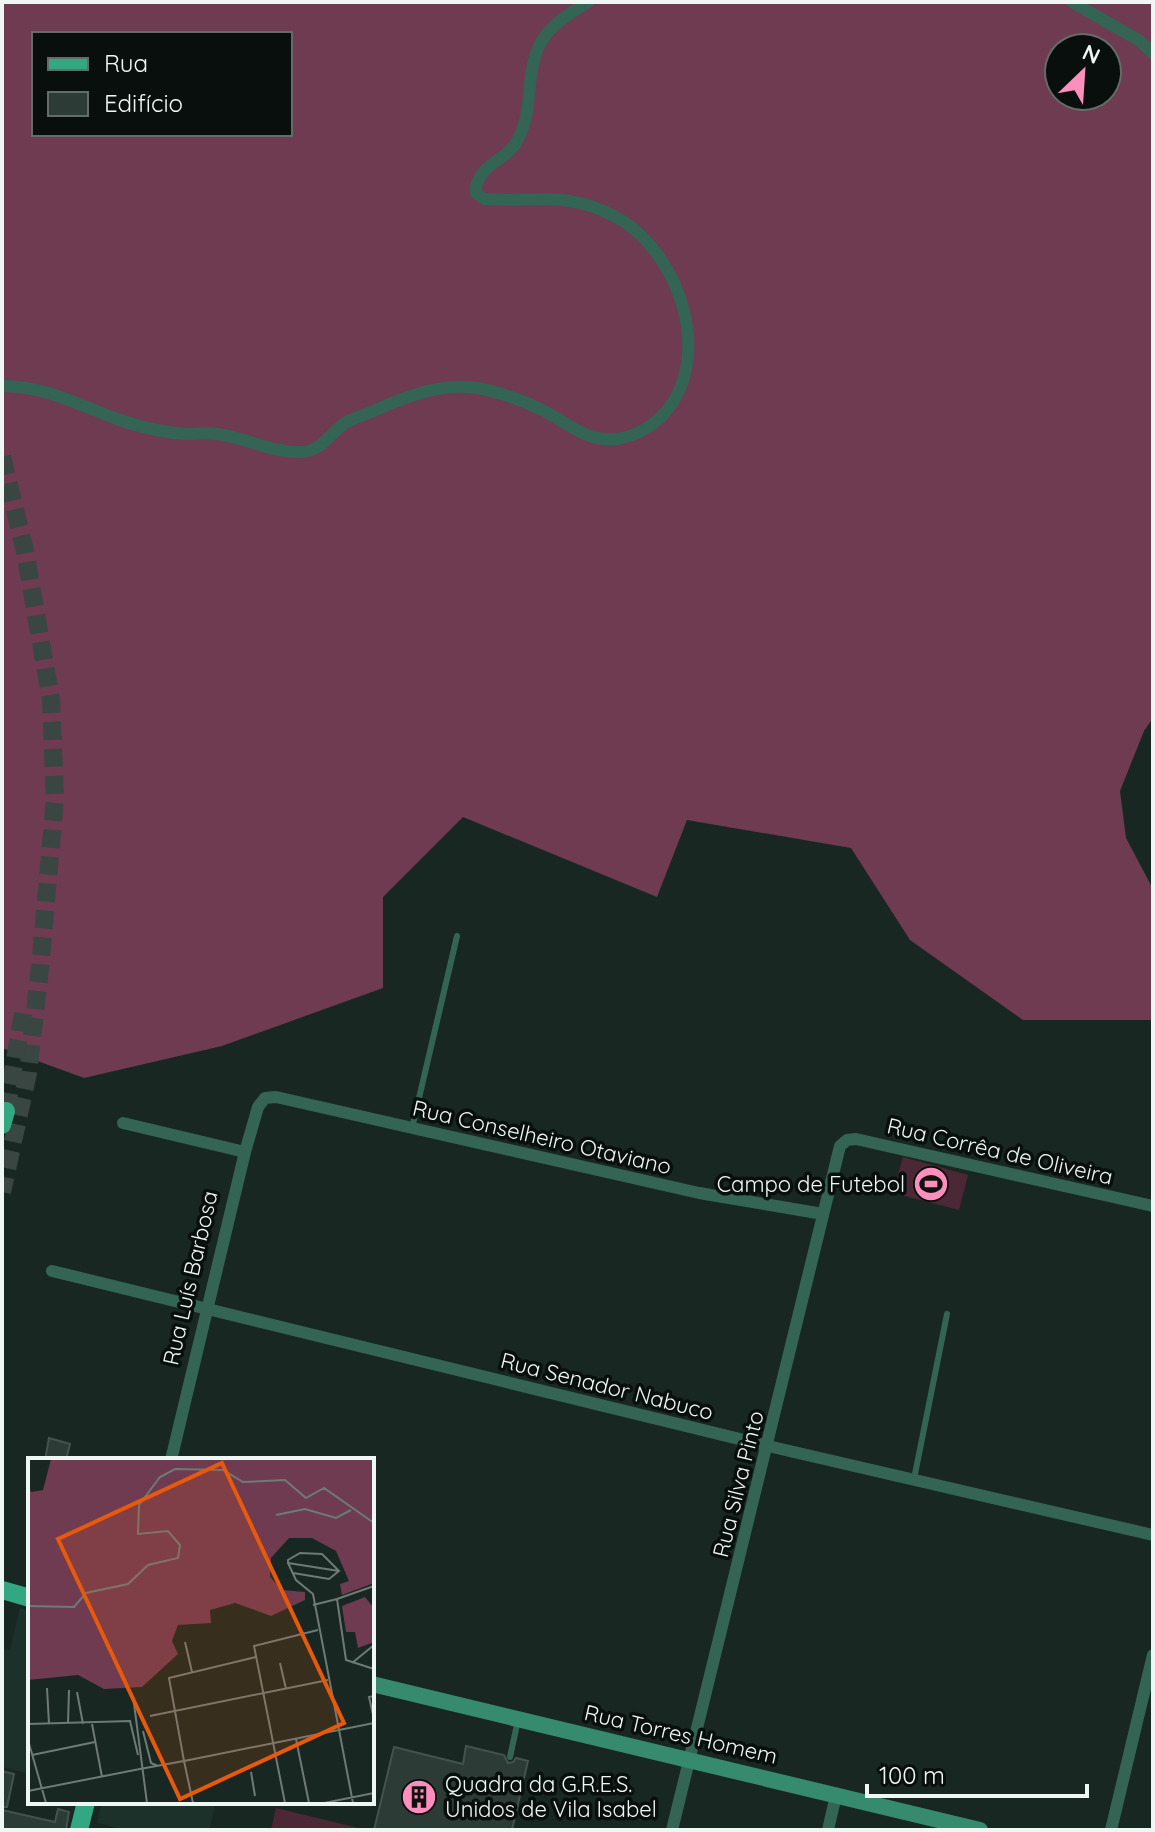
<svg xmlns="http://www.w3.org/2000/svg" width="1155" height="1832" font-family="Quicksand,sans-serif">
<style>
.built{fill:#1b3129}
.green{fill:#4c2736}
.forest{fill:#6e3b50;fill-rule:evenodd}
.building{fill:#2c3b35;stroke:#43534c;stroke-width:2}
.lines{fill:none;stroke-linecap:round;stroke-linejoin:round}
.primary-tunnel{stroke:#394641;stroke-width:18;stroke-dasharray:18 9;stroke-linecap:butt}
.lane{stroke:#346554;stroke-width:6}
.street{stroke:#346554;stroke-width:12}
.secondary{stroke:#368a6e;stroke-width:16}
.primary{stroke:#33a682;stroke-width:18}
.labels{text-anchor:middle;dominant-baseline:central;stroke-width:7;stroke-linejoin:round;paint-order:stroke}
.street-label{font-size:22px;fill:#eef7f3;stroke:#080f0c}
.poi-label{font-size:22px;fill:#eef7f3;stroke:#080f0c;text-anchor:end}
.inset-road{fill:none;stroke:#6e7a76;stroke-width:2}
.view{fill:#e8590c;fill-opacity:0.15;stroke:#e8590c;stroke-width:4}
.inset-edge{fill:none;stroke:#eef7f3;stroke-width:4}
</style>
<rect width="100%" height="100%" fill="#192722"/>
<g class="built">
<path d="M20 1608 30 1611V1774L2 1767V1649L10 1650Z"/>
<path d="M102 1802H216L209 1830H127L97 1823Z"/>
</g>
<g class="green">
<path d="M903 1157 968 1175 959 1210 893 1193Z"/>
<path d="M276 1808 367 1830H271Z"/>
</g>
<path class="forest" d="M2 2H1153V718L1144 731 1120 791 1126 838 1153 889V1020H1023L910 940 851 848 687 820 657 897 463 817 383 897V988L222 1046 84 1078 2 1048ZM34 34H290V134H34ZM1059 48H1107V96H1059Z"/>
<g class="building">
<path d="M49 1438 70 1444 66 1460H45Z"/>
<path d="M466 1746 504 1755 508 1763 513 1762 516 1758 528 1761 512 1830H374L394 1747 463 1764Z"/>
<path d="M2 1771 14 1774 7 1807H2Z"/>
<path d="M58 1809 69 1812 66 1830H2V1810L55 1822Z"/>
</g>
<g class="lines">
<g class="primary-tunnel">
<path d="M2 457 25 551 51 700 55 799 40 969 28 1073 2 1192"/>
<path d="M6 1111 24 1008"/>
</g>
<g class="lane">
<path d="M412 1128 457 936"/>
<path d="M914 1479 947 1314"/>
<path d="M510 1757 518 1720"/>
</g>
<g class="street">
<path d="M1072 2 1140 41 1153 53"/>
<path d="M2 386C46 386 78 405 117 419 140 427 164 433 188 434 198 434 209 432 218 434 246 438 273 453 301 452 322 451 329 434 345 423 356 417 367 414 378 409 410 395 442 383 477 388 501 392 524 401 546 412 570 425 588 442 617 439 633 437 649 428 660 418 718 361 679 249 614 216 565 190 534 203 484 199L476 193C475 166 504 162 516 143 525 128 528 112 529 95 533 42 543 29 588 2"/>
<path d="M123 1123 245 1152"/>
<path d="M52 1271 768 1446 1153 1535"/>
<path d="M171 1460 245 1152 258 1107 265 1098 276 1097 699 1193 823 1214"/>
<path d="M672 1830 840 1146 847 1140 856 1139 1153 1206"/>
<path d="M828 1830 836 1795"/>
<path d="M1111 1830 1153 1655"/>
</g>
<path class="secondary" d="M372 1684 980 1830"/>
<g class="primary">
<path d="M2 1125 6 1111"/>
<path d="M2 1590 30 1598"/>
<path d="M79 1830 86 1802"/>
</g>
</g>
<defs>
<g id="stadium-disc" transform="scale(1.8)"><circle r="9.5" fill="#fe8ebc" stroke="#080f0c"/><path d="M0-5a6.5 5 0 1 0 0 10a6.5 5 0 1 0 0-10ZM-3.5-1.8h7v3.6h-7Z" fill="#111"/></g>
<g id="building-disc" transform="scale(1.8)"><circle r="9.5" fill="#fe8ebc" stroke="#080f0c"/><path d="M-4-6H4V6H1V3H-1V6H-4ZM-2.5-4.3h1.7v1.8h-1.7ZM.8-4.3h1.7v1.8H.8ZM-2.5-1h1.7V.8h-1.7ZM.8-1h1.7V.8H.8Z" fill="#111"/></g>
</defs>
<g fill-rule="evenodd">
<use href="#stadium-disc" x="931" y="1184"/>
<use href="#building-disc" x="419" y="1797"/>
</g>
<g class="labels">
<g class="street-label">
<text transform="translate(542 1137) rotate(13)">Rua Conselheiro Otaviano</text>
<text transform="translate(1000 1151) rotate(13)">Rua Corrêa de Oliveira</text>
<text transform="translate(190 1278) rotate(-77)">Rua Luís Barbosa</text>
<text transform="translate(607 1386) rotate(14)">Rua Senador Nabuco</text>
<text transform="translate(738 1484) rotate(-76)">Rua Silva Pinto</text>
<text transform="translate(681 1734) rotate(13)">Rua Torres Homem</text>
</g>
<g class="poi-label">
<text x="905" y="1184">Campo de Futebol</text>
<text x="445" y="1784" text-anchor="start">Quadra da G.R.E.S.<tspan x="445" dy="25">Unidos de Vila Isabel</tspan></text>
</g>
</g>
<g transform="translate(28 1458)">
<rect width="346" height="346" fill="#192722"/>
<path d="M23 1H346V125L314 137 312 126 321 123 308 93 284 80H261L243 100 242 119 254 132 277 134V142L243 158 207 145 182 152 183 165 150 167 144 183 150 196 114 229 76 231 50 217 0 222V25L3 34 15 32ZM337 139 346 150V184L330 190 327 174H318L314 148Z" fill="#6e3b50"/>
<path class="inset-road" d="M248 57 277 51 308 60 323 52M260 105 311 113M265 115 301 121 311 113 294 96 272 95 260 102V105L268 122 285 136 325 345M309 141 346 128M285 147 309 141 318 202 346 211M0 148 46 149 58 135 100 126 120 107 150 100 152 87 140 73 110 76 111 47 132 19 147 11 195 12 215 24 257 22 278 40 296 30 346 65M157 184 164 214M228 199 141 220 156 303 346 265M252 205 258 231M324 205 346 187M19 230 21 266M49 234 55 266M105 238 119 345M346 238 341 239 346 261M122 258 300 222M40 265 41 232M0 266 102 263 110 297M64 266 74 319M115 273 123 305 130 308M268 281 281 345M0 282 18 345M4 297 67 284M112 311 156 303 165 345M223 314 227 338M0 333 112 311M257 345 226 188 290 172M296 345 346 335"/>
<path class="view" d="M194 5 316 265 152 341 30 81Z"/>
<rect width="346" height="346" class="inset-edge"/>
</g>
<rect width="1155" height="1832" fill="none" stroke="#eef7f3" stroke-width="8"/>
<rect x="32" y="32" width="260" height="104" fill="#080f0c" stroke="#646c68" stroke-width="2"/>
<rect x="48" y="58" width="40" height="12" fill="#33a682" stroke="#646c68" stroke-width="2"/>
<text x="104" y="72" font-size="24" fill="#eef7f3">Rua</text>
<rect x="48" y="92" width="40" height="24" fill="#2c3b35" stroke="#646c68" stroke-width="2"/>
<text x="104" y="112" font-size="24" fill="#eef7f3">Edifício</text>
<g transform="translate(1083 72) rotate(25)"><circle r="38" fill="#080f0c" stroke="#646c68" stroke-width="2"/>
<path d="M0-6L14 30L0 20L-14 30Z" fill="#fe8ebc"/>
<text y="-12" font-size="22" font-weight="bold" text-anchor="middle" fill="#eef7f3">N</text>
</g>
<path d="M867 1784v12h220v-12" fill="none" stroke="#eef7f3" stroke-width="4"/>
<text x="879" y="1784" font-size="24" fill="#eef7f3" stroke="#080f0c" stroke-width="6" paint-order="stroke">100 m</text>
</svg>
